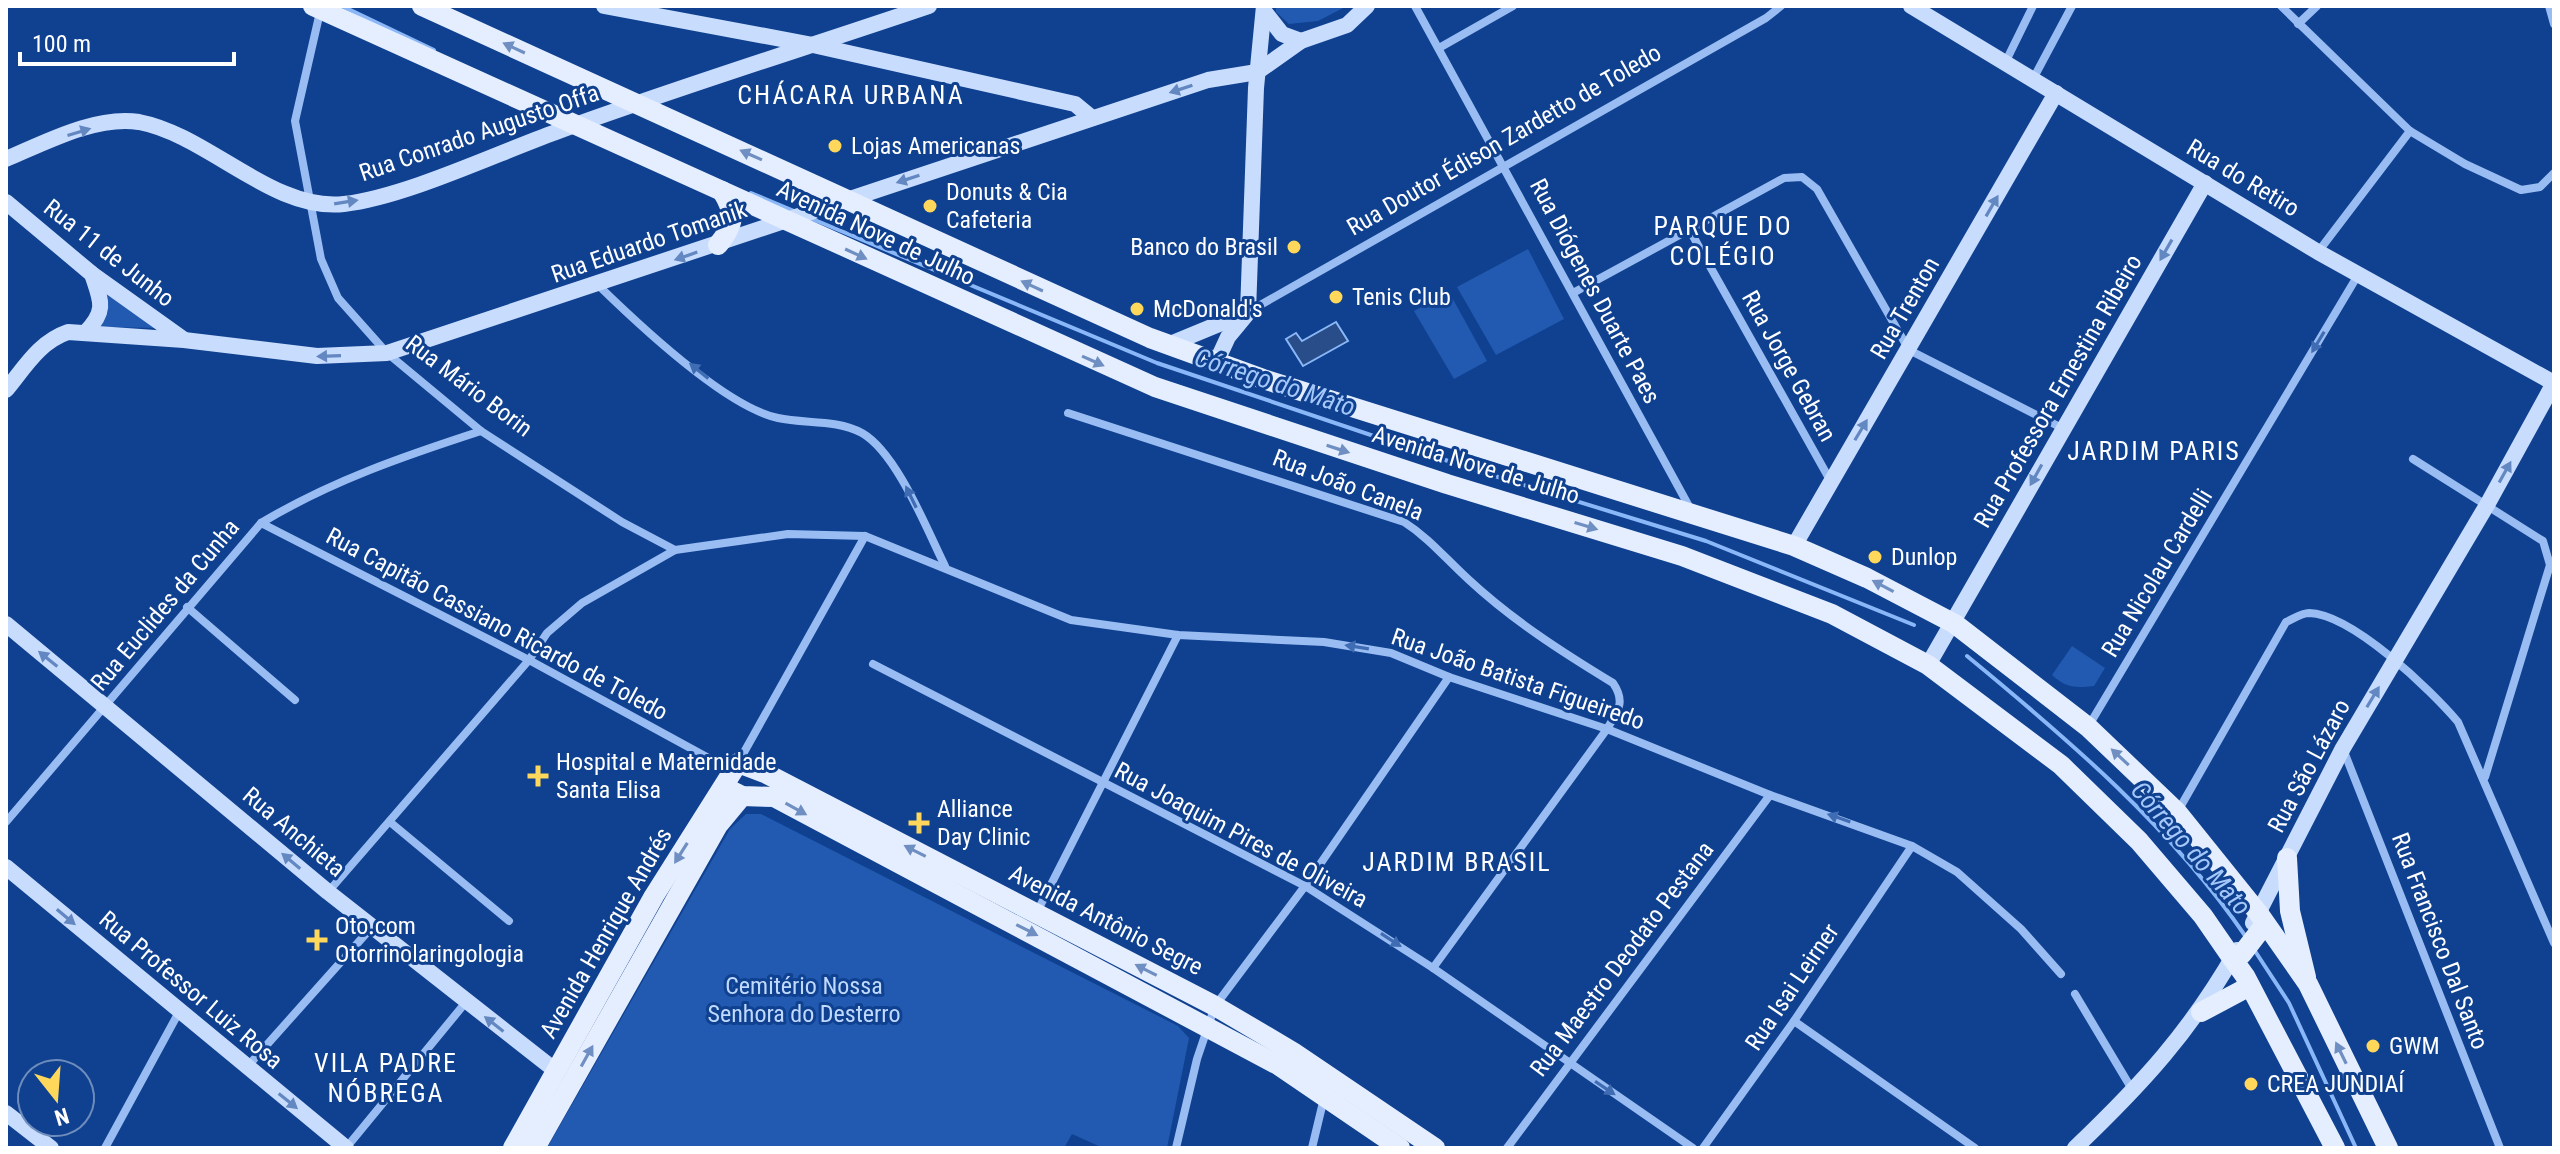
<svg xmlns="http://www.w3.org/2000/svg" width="2560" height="1154" font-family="'Roboto Condensed',sans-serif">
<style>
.green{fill:#215ab0}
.water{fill:#284d88;stroke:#8ab7f7;stroke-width:2}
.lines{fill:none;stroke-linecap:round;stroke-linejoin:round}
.stream{stroke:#8ab7f7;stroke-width:4}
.street{stroke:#99bdf3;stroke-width:8}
.secondary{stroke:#c8dcfd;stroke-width:16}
.primary{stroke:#e5eeff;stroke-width:20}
.oneway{fill:#6f8fc2}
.oneway2{fill:#6287c1}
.oneway3{fill:#3f6cb3}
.poi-dot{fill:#ffd85b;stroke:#0f4190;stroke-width:3}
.labels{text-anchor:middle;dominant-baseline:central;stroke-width:6;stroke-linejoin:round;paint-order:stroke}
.street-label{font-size:24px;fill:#fff;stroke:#0f4190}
.poi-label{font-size:24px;fill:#fff;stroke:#0f4190;text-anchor:start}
.park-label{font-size:24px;fill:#c0d9fe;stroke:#0f4190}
.neighbourhood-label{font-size:26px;letter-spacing:2px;fill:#fff;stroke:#0f4190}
.water-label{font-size:26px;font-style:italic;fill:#a5c8fa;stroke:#0f4190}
</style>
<rect width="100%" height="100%" fill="#0f4190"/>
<g class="green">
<path d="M1276 6H1347L1318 21 1289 24 1276 12Z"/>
<path d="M1528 249 1564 319 1496 355 1457 287Z"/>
<path d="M103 288 158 328 98 327Z"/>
<path d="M1449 292 1487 361 1454 379 1414 311Z"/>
<path d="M2072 646 2105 668 2094 686C2076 688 2066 688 2052 675Z"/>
<path d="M746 814H761L1178 1026 1189 1038 1167 1148H1103L1072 1134 1064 1148H547L730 829Z"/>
</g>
<path class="water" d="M1336 322 1348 341 1303 366 1286 339 1296 333 1302 341Z"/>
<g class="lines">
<g class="stream">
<path d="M342 6 434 50"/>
<path d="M751 193 794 211"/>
<path d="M810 218 1157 363 1472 469 1706 541 1914 625"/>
<path d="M1967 656C2069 740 2171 827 2246 937"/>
<path d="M2253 948 2289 1003 2356 1148"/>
</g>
<g class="street">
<path d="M1415 6 1691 510"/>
<path d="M2281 6 2410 131 2465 164 2521 190 2540 187 2554 173"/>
<path d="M2549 6 2554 24"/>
<path d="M320 12 295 121 321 259 338 298 387 353 481 431 622 522 675 550"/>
<path d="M2298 24 2317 6"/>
<path d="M1439 48 1513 6"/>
<path d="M2005 63 2033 6"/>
<path d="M2033 79 2072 6"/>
<path d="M1689 229 1830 480"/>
<path d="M2318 252 2410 131"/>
<path d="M598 285C637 323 726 407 778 418 805 424 836 419 862 433 897 453 927 530 945 566"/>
<path d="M1573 293 1784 178 1802 177 1817 189 1909 350 2062 428"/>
<path d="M1248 312 1766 18 1781 6"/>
<path d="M1068 413 1404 522C1429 538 1446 559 1468 579 1512 620 1562 652 1613 683 1626 702 1618 711 1607 729L1433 968"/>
<path d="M2413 459 2543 541 2550 565 2485 777"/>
<path d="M261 523 529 660 714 761 738 763 865 536"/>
<path d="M187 607 295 700"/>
<path d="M873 664 1305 886 1433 968 1693 1148"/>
<path d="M2088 727 2358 275"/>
<path d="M2343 749 2500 1148"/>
<path d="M2178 811 2286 622C2293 619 2302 613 2309 613 2352 614 2431 690 2458 722L2554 943"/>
<path d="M6 822 261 523C331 481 404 456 481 431"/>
<path d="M390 822 509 921"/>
<path d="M328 892 529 660 547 633 582 603 675 550 788 534 865 536 1071 620 1178 635 1324 642 1391 653 1449 677 1607 729 1770 795 1912 846 1957 872 2021 929 2061 974"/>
<path d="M1037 912 1178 635"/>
<path d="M2075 994 2133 1091"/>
<path d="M1794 1021 1975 1148"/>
<path d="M247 1067 372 927"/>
<path d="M105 1148 179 1012"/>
<path d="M346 1148 466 1002"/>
<path d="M1176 1148 1197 1059 1215 1006 1305 886 1449 677"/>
<path d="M1312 1148 1324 1098"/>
<path d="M1507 1148 1770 795"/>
<path d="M1703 1148 1794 1021 1912 846"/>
</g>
<g class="secondary">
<path d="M604 6 813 45 1075 104 1092 118"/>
<path d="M1911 6 2318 252 2554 383"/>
<path d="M1264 11 1282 34 1301 41"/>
<path d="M1257 72 1301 41 1347 25 1367 6"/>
<path d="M6 159C44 143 96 115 139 122 208 135 273 212 344 204 405 197 495 154 556 132 679 87 805 48 929 6"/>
<path d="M6 202 92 274 183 339"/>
<path d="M1248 312 1256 88 1264 6"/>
<path d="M86 332C107 310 101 301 92 274"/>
<path d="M1168 345 1248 312"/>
<path d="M1216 363 1228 337 1247 314"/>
<path d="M6 390C25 367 39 342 68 332L184 340 317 356 387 353 1208 80 1257 72"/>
<path d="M1794 546 2056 93"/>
<path d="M6 624 328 892 556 1071"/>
<path d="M1928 665 2205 183"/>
<path d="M6 867 346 1148"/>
<path d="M2253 923 2343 748 2487 505 2554 383"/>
<path d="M6 1113 51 1148"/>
<path d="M2075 1148C2143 1083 2190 1032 2237 950"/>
</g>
<g class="primary">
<path d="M313 6 1155 387 1447 484 1682 556 1832 614 1928 665 2061 765 2139 841 2203 916 2232 958 2242 954 2265 924"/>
<path d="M422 6 1150 338 1263 379 1794 546 1867 578 1955 624 2088 727 2177 812 2259 914 2308 984 2388 1148"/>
<path d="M718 245C735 224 736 214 722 191"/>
<path d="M724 787 742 796 774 797 1278 1065 1400 1148"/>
<path d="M2287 858 2290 911 2306 977"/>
<path d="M2232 958 2245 976 2335 1148"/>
<path d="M2201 1012 2250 986"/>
<path d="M513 1148 654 896 738 763 767 774 1215 1006 1293 1052 1435 1148"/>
<path d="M535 1148 718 825 742 796"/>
</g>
</g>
<defs><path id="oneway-solid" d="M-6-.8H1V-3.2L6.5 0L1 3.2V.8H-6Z" transform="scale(2)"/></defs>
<g class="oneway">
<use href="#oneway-solid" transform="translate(514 48) rotate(-155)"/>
<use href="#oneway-solid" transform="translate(751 155) rotate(-156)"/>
<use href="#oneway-solid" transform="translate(856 254) rotate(25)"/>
<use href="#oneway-solid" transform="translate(1032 286) rotate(-155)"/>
<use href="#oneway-solid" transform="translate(1093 361) rotate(24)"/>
<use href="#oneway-solid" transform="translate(1338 449) rotate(18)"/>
<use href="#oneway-solid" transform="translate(1586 526) rotate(17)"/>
<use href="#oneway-solid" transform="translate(1883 586) rotate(-152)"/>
<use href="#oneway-solid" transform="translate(2120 757) rotate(-137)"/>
<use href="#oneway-solid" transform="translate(796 809) rotate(29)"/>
<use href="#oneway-solid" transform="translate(915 851) rotate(-153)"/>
<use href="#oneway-solid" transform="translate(681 853) rotate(122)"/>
<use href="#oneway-solid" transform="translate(1027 930) rotate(27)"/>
<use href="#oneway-solid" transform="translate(1146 970) rotate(-153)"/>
<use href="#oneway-solid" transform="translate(2341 1053) rotate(-116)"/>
<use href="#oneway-solid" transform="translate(587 1056) rotate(-61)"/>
</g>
<g class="oneway2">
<use href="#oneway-solid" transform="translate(1181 89) rotate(162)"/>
<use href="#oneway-solid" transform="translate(79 132) rotate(-17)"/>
<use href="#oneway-solid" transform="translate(908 179) rotate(162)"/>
<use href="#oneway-solid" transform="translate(346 202) rotate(-9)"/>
<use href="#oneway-solid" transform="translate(1992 206) rotate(-60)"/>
<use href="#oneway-solid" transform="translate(2166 250) rotate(120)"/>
<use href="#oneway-solid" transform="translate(686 256) rotate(161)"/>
<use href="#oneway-solid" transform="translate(329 356) rotate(178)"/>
<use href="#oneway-solid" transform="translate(1861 430) rotate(-59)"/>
<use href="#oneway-solid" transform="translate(2505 472) rotate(-61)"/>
<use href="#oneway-solid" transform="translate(2036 475) rotate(119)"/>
<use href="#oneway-solid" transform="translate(48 659) rotate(-141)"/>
<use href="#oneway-solid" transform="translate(2373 697) rotate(-59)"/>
<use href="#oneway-solid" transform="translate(291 861) rotate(-140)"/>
<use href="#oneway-solid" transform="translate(66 917) rotate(40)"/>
<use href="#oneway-solid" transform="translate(494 1024) rotate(-142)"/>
<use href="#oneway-solid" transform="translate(288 1101) rotate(39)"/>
</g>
<g class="oneway3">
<use href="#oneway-solid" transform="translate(2318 342) rotate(121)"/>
<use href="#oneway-solid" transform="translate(699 371) rotate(-141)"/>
<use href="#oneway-solid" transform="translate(911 497) rotate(-116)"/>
<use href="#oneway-solid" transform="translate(1357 647) rotate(-171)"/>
<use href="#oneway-solid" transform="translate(1839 818) rotate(-161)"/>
<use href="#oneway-solid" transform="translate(1391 940) rotate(33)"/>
<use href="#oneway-solid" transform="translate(1605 1088) rotate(34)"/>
</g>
<g class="poi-dot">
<circle cx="835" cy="146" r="8"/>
<circle cx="930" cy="206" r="8"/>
<circle cx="1294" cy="247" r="8"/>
<circle cx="1336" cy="297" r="8"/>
<circle cx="1137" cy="309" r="8"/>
<circle cx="1875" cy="557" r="8"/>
<path d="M534 764h8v8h8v8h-8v8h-8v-8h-8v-8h8z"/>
<path d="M915 811h8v8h8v8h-8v8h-8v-8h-8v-8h8z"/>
<path d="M313 928h8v8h8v8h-8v8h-8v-8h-8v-8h8z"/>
<circle cx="2373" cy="1046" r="8"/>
<circle cx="2251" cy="1084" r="8"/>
</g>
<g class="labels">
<g class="street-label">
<text transform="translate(479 133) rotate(-19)">Rua Conrado Augusto Offa</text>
<text transform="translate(1504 140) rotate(-30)">Rua Doutor Édison Zardetto de Toledo</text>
<text transform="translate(2243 178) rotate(31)">Rua do Retiro</text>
<text transform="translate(876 233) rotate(25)">Avenida Nove de Julho</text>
<text transform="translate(649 242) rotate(-19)">Rua Eduardo Tomanik</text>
<text transform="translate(109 253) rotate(38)">Rua 11 de Junho</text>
<text transform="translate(1595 291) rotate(62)">Rua Diógenes Duarte Paes</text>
<text transform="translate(1905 308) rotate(-60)">Rua Trenton</text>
<text transform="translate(1789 366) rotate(61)">Rua Jorge Gebran</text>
<text transform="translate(469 386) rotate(37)">Rua Mário Borin</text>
<text transform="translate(2058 391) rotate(-60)">Rua Professora Ernestina Ribeiro</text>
<text transform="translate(1476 465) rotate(17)">Avenida Nove de Julho</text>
<text transform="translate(1348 485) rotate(21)">Rua João Canela</text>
<text transform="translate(2157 573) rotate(-59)">Rua Nicolau Cardelli</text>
<text transform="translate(165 605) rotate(-50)">Rua Euclides da Cunha</text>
<text transform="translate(497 624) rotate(28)">Rua Capitão Cassiano Ricardo de Toledo</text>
<text transform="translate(1518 679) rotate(19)">Rua João Batista Figueiredo</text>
<text transform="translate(2309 766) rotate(-62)">Rua São Lázaro</text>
<text transform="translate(294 832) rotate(40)">Rua Anchieta</text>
<text transform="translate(1241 835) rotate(28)">Rua Joaquim Pires de Oliveira</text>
<text transform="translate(1106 920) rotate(27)">Avenida Antônio Segre</text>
<text transform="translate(606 933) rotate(-60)">Avenida Henrique Andrés</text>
<text transform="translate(2440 941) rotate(69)">Rua Francisco Dal Santo</text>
<text transform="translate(1622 959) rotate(-53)">Rua Maestro Deodato Pestana</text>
<text transform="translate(1792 987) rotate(-56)">Rua Isai Leirner</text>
<text transform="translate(191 990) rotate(40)">Rua Professor Luiz Rosa</text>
</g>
<g class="poi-label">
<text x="851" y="146">Lojas Americanas</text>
<text x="946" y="192">Donuts &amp; Cia<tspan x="946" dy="28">Cafeteria</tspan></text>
<text x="1278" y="247" text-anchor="end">Banco do Brasil</text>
<text x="1352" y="297">Tenis Club</text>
<text x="1153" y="309">McDonald's</text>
<text x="1891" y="557">Dunlop</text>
<text x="556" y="762">Hospital e Maternidade<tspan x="556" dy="28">Santa Elisa</tspan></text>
<text x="937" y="809">Alliance<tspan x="937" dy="28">Day Clinic</tspan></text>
<text x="335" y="926">Oto.com<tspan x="335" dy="28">Otorrinolaringologia</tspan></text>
<text x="2389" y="1046">GWM</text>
<text x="2267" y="1084">CREA JUNDIAÍ</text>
</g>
<g class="park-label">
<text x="804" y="986">Cemitério Nossa<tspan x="804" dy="28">Senhora do Desterro</tspan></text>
</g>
<g class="neighbourhood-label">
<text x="851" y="95">CHÁCARA URBANA</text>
<text x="1723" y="226">PARQUE DO<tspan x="1723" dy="30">COLÉGIO</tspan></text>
<text x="2154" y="451">JARDIM PARIS</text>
<text x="1457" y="862">JARDIM BRASIL</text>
<text x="386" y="1063">VILA PADRE<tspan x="386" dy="30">NÓBREGA</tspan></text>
</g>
<g class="water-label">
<text transform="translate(1275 382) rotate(18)">Córrego do Mato</text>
<text transform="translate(2191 848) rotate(49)">Córrego do Mato</text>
</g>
</g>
<rect width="2560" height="1154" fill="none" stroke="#ffffff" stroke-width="16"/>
<g transform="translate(56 1098) rotate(163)"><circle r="38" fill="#0f4190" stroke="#6f8dbc" stroke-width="2"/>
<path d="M0-6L14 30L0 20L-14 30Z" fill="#ffd85b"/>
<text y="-12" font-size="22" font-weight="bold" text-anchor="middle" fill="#ffffff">N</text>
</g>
<path d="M20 52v12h214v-12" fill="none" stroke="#ffffff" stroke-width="4"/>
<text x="32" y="52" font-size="24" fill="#ffffff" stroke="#0f4190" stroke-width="6" paint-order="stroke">100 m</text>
</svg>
